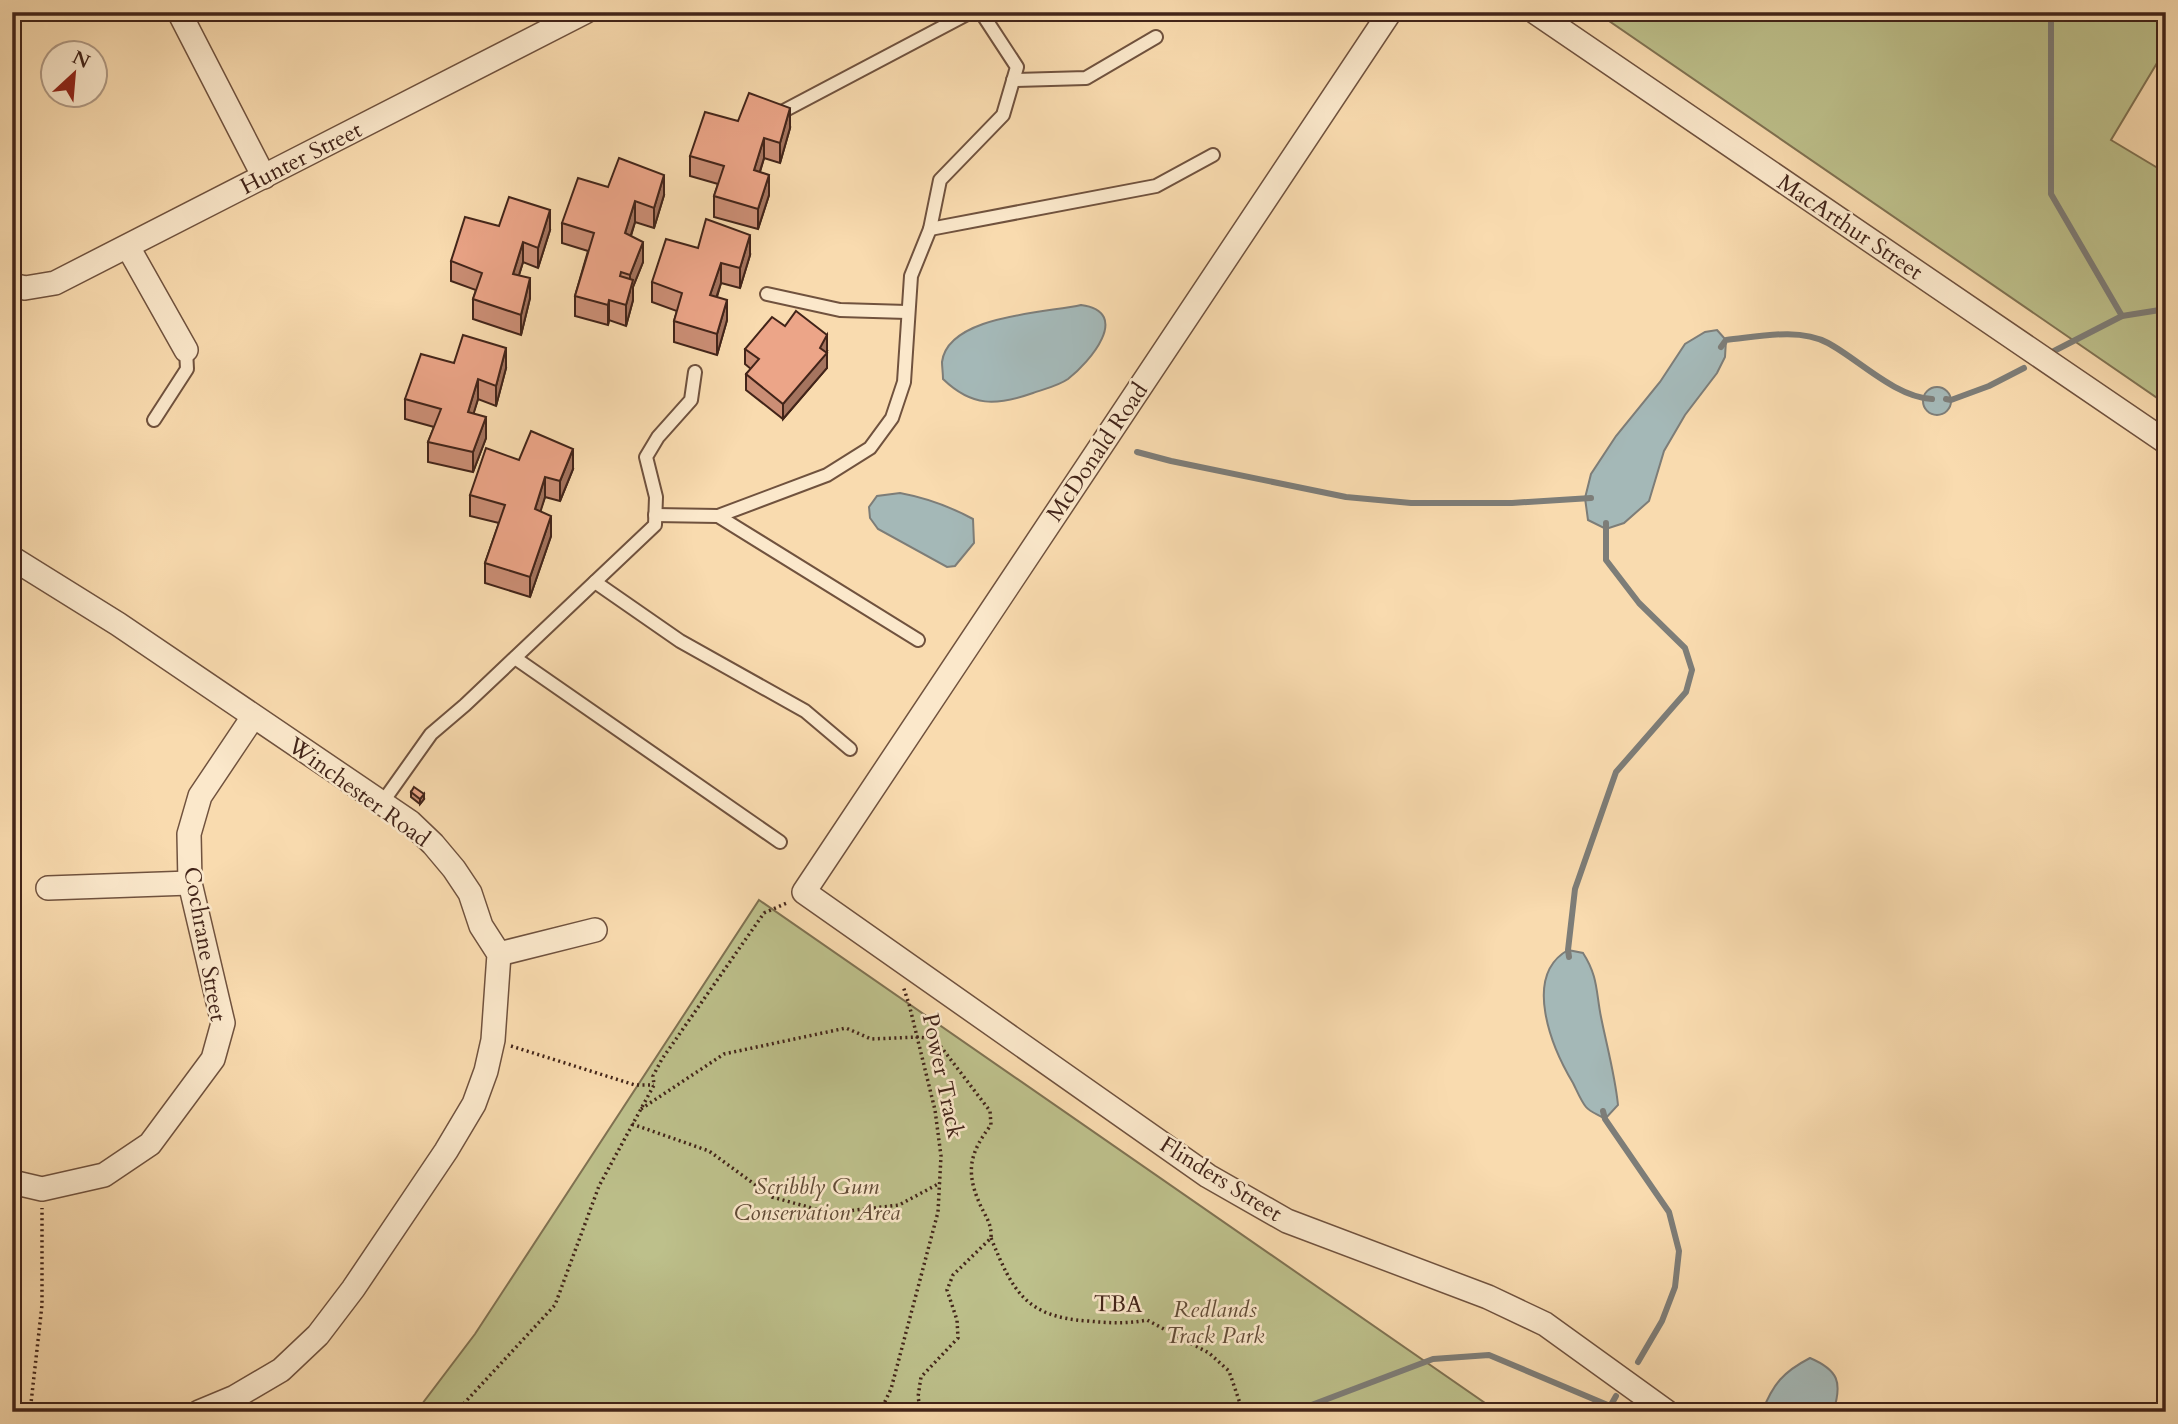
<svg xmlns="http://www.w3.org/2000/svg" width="2178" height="1424" font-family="Cardo,serif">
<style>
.green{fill:#bdc08b;stroke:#807252;stroke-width:2}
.water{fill:#a4b8b7;stroke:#7d7d78;stroke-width:2}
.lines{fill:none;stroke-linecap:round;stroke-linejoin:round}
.stream{stroke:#7d7d78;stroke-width:6}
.lane-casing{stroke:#70523e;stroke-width:16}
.street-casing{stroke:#70523e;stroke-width:26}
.path{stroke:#422419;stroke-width:3.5;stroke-dasharray:2 3.5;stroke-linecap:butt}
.lane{stroke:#fbe8cb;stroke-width:12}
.street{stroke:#fbe8cb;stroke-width:23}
.wall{fill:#cb8e75;stroke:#422419;stroke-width:2}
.shaded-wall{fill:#a5745f;stroke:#422419;stroke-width:2}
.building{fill:#eca588;stroke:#422419;stroke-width:2}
.labels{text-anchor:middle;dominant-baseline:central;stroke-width:5;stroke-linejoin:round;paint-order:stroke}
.street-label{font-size:23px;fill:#422419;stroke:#fbe8cb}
.park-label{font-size:23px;font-style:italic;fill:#614b36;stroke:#fbe8cb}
</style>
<rect width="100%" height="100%" fill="#f9dbaf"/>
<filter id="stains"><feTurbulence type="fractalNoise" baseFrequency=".00286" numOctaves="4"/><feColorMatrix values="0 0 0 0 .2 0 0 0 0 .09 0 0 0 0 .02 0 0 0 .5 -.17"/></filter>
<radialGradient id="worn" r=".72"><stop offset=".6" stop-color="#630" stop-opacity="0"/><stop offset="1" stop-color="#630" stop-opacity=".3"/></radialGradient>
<g class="green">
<path d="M1596 12H2166V48L2111 140 2166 173V404Z"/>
<path d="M759 900 1498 1412H416L475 1334Z"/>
</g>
<g class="water">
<path d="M1081 305C1133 312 1089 363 1068 379 1058 386 1044 389 1033 393 996 406 972 407 943 379 943 373 942 367 942 362 948 315 1046 313 1081 305Z"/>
<path d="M1717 330 1726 340 1725 357 1717 373 1685 415 1664 451 1649 501 1624 523 1606 529 1588 520 1585 498 1591 474 1616 436 1660 382 1685 344 1705 332Z"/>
<circle cx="1937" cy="401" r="14"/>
<path d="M900 493C927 498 949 506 973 519L974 543 955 566 947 567 878 529 870 518 869 507 877 496Z"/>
<path d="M1568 950 1583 953C1598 976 1596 992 1601 1017 1607 1047 1615 1075 1618 1105L1605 1119C1599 1115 1590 1112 1586 1107 1581 1101 1577 1091 1573 1083 1552 1048 1522 976 1568 950Z"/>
<path d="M1810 1358C1838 1370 1843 1382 1833 1412H1762C1773 1384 1783 1372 1810 1358Z"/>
</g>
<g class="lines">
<g class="stream">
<path d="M2051 12V194L2122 316"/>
<path d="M1721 347 1726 340C1757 337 1799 327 1828 343 1858 359 1895 397 1932 399"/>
<path d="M2054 351 2122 316 2166 309"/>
<path d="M1946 399 1951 400 1989 386 2024 368"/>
<path d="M1137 452 1171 461 1346 497 1411 503H1512L1591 498"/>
<path d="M1569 957 1568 950 1575 889 1616 772 1686 692 1692 670 1685 648 1639 603 1606 560V523"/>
<path d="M1603 1111 1605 1119 1669 1212 1679 1251 1675 1287 1662 1321 1638 1362"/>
<path d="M1293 1412 1433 1359 1489 1355 1610 1406"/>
<path d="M1607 1412 1616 1396"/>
</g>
<g class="lane-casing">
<g id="lane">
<path d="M1013 80 1086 78 1156 37"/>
<path d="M776 115 971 12"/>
<path d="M930 229 1156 186 1213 155"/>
<path d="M767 294 840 310 907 312"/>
<path d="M154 420 187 369 186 350"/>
<path d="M655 515 718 516 918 640"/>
<path d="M718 516 827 475 870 448 892 418 904 382 911 276 930 229 940 180 1003 115 1017 67 981 12"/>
<path d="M595 582 680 641 805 711 850 749"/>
<path d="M515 658 780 842"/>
<path d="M382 803 431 734 465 705 655 525 656 497 646 457 658 437 691 400 695 372"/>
</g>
</g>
<g class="street-casing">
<g id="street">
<path d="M179 12 264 177"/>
<path d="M1390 12 804 892 1208 1176 1287 1221 1488 1297 1545 1324 1667 1412"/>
<path d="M1535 12 2166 442"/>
<path d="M128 247 186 350"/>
<path d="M12 285 25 288 55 283 585 12"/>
<path d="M12 558 118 624 410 822 433 844 454 869 470 893 481 926 499 954 493 1040 486 1071 474 1104 446 1151 353 1289 318 1335 281 1370 235 1397 199 1412"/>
<path d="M48 888 190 883"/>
<path d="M499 954 595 930"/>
<path d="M12 1182 42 1189 104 1175 150 1144 213 1059 223 1023 190 883 189 834 200 796 253 717"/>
</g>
</g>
<g class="path">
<path d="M511 1046 635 1085H654"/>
<path d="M641 1109 724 1054 846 1028 871 1039 918 1037 935 1039 990 1111 991 1125C971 1151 965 1170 979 1202 984 1215 992 1222 991 1238L953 1275 947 1290 957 1320 958 1338 921 1377 918 1397 921 1412"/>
<path d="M632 1124 709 1151 772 1197 830 1213 899 1205 940 1183"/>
<path d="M991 1238C1013 1292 1026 1317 1088 1321 1109 1323 1127 1324 1147 1320L1209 1353 1229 1371 1243 1412"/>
<path d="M30 1412 42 1305V1208"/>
<path d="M456 1412 555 1305 599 1186 654 1085 653 1076 662 1059 764 913 789 902"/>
<path d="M880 1412 891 1389 938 1212 941 1156 935 1110 909 1004 903 986"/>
</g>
<use href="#lane" class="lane"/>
<use href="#street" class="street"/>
</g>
<g class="wall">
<path d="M790 128 780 163 764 158 760 172 769 195 758 229 714 217V196L718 184 690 176V156Z"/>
<path d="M608 187 664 195 654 228 635 222 631 236 643 262 633 287V300L626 326 609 320 608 325 575 316V296L588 251 562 243V223Z"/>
<path d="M499 226 550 230 538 268 523 262 519 275 530 298 521 335 473 319V299L476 290 451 281V261Z"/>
<path d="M750 255 740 288 721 283 717 297 727 320 717 355 674 342V321L677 311 652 302V282Z"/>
<path d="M745 349 827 351 826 353 827 368 783 419 746 390V374L751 369 745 364Z"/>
<path d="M454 363 506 368 496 406 478 399 473 414 486 438 473 472 428 462V442L434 427 405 419V399Z"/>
<path d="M519 460 573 469 560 501 545 497 540 511 551 536 530 597 485 583V563L499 523 470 516V495Z"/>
<path d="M411 792 424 799 420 804 411 797Z"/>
</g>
<g class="shaded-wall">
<path d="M790 108V128L780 163V143Z"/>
<path d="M764 138V158L754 190V170Z"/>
<path d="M664 175V195L654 228V208Z"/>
<path d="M769 175V195L758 229V209Z"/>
<path d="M635 201V222L625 253V233Z"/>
<path d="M550 210V230L538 268V248Z"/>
<path d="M750 235V255L740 288V268Z"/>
<path d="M523 242V262L513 294V274Z"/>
<path d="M643 242V262L633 287V300L626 326V305L630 291V275Z"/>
<path d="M721 263V283L710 316V295Z"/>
<path d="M530 278V298L521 335V315Z"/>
<path d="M609 300V320L608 325V305Z"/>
<path d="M727 300V320L717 355V334Z"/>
<path d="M827 335V351L825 355 827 353V368L783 419V404Z"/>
<path d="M506 348V368L496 406V386Z"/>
<path d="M478 379V399L468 432V412Z"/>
<path d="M486 417V438L473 472V452Z"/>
<path d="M573 449V469L560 501V481Z"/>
<path d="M545 477V497L535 529V509Z"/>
<path d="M551 516V536L530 597V577Z"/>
<path d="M424 794V799L420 804V799Z"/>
</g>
<g class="building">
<path d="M749 93 790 108 780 143 764 138 754 170 769 175 758 209 714 196 724 166 690 156 705 112 738 121Z"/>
<path d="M619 158 664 175 654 208 635 201 625 233 643 242 630 275 621 272 620 276 633 280 626 305 609 300 608 305 575 296 594 233 562 223 578 178 608 187Z"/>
<path d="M509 197 550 210 538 248 523 242 513 274 530 278 521 315 473 299 482 273 451 261 465 217 499 226Z"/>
<path d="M706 219 750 235 740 268 721 263 710 295 727 300 717 334 674 321 682 293 652 282 666 239 698 248Z"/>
<path d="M796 311 827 335 820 348 827 353 783 404 746 374 759 359 745 349 772 317 785 326Z"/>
<path d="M463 335 506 348 496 386 478 379 468 412 486 417 473 452 428 442 441 409 405 399 421 354 454 363Z"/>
<path d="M531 431 573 449 560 481 545 477 535 509 551 516 530 577 485 563 505 505 470 495 486 448 519 460Z"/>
<path d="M414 787 424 794 420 799 411 792Z"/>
</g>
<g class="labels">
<g class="street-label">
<text transform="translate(301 158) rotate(-27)">Hunter Street</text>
<text transform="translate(1850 227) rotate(34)">MacArthur Street</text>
<text transform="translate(1097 452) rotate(-56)">McDonald Road</text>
<text transform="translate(359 792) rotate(36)">Winchester Road</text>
<text transform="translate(205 944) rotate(80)">Cochrane Street</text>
<text transform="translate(943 1076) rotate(78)">Power Track</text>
<text transform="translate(1221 1179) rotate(32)">Flinders Street</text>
<text transform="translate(1118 1304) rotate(1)">TBA</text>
</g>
<g class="park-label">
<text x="817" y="1186">Scribbly Gum<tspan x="817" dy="26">Conservation Area</tspan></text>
<text x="1215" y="1309">Redlands<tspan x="1215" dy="26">Track Park</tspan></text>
</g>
</g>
<rect width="2178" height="1424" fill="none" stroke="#f9dbaf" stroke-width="42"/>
<rect x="14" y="14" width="2150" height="1396" fill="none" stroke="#422419" stroke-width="3.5"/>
<rect x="21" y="21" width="2136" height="1382" fill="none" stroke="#422419" stroke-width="2"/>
<g transform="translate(74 74) rotate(26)"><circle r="33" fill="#fbe8cb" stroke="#b19a84" stroke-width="2"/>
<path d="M0-5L12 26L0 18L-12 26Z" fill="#8f2418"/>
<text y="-10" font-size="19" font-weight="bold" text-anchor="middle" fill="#422419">N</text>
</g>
<rect width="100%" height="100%" filter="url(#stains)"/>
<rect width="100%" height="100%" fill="url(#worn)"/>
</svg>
